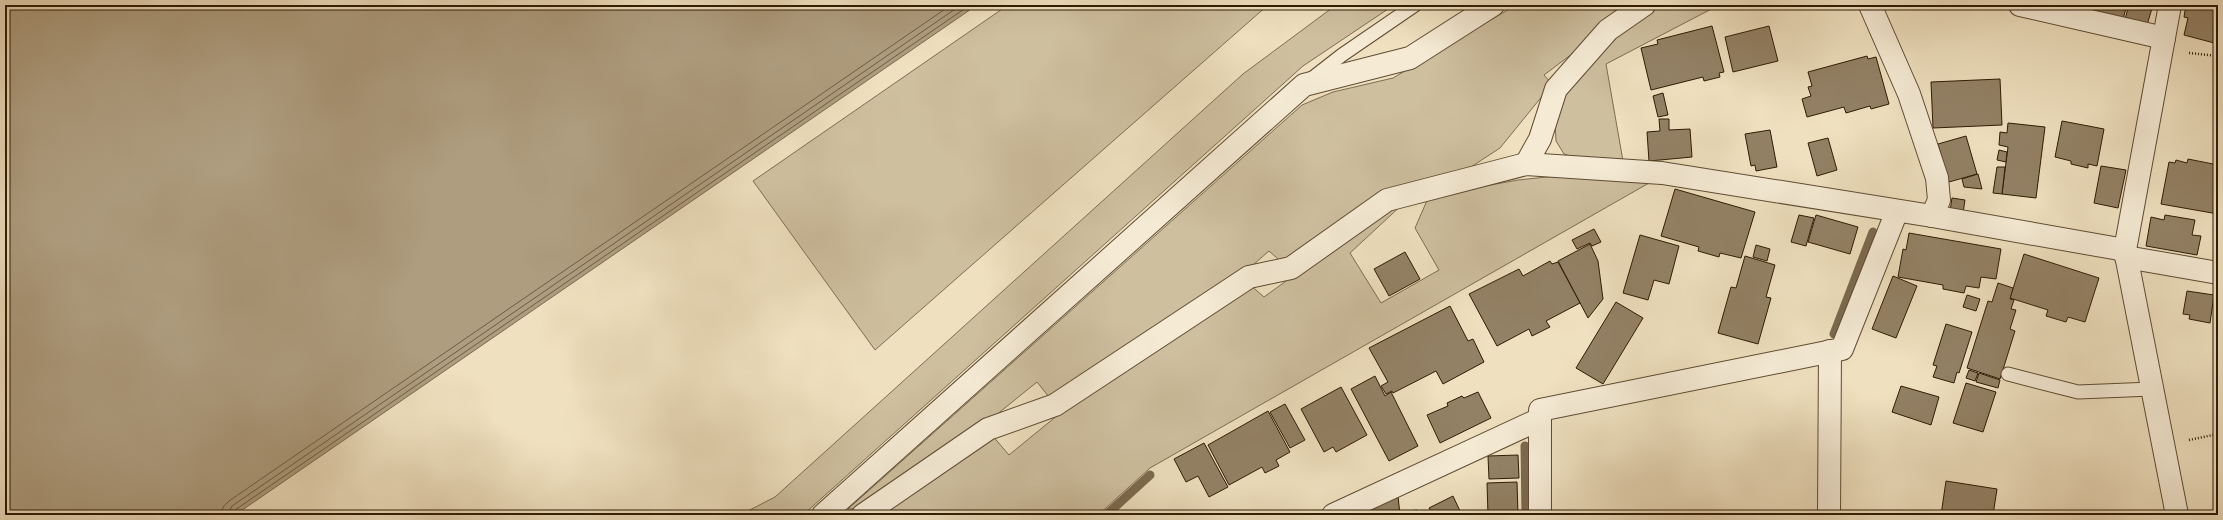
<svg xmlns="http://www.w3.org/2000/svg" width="2223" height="520" font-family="'Sorts Mill Goudy',serif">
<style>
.green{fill:#cebf9f;stroke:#7e6d52}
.water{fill:#ae9d7f;stroke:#7b694e}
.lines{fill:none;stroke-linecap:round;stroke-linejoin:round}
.shore{stroke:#6e5c42;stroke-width:1}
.stream{stroke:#7b694e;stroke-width:9}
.building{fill:#938165;stroke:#2f1b04}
.service-casing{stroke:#5f4c33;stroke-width:15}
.minor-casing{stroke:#5f4c33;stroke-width:24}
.path{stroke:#2f1b04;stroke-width:2.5;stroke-dasharray:1 2;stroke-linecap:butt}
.service{stroke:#f5ebd5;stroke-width:13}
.minor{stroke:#f5ebd5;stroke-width:22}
</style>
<rect width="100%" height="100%" fill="#efe0bf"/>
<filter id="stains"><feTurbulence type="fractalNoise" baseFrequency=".005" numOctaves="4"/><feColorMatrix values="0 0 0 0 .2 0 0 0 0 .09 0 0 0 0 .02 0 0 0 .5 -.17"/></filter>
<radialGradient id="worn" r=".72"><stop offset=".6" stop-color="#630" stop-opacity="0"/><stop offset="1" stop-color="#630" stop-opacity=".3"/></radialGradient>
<g class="green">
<path d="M1008 5H1268L875 350 753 181Z"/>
<path d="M1336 5H1394L1303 66 803 515H740L775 497 1243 74Z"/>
<path d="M1516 5H1637L1544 75 1552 84 1500 148 1451 180 1384 194 1286 266 1269 251 1246 271 1053 402 1037 382 985 424 860 508 848 509 1302 105 1333 92 1393 78Z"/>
<path d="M1651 5H1719L1606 64 1623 161 1582 160 1564 154 1556 141 1555 121 1562 93 1614 32Z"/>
<path d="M1575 174 1656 179 1150 468 1098 515H874L991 434 1009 455 1086 392 1249 284 1264 297 1390 206 1405 202 1350 253 1381 303 1439 270 1415 228 1429 196 1518 180Z"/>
</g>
<path class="water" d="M5 5H977L235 515H5Z"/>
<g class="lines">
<g class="shore">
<path d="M222 515 223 507 229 501 951 5"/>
<path d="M228 515 232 506 961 5"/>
<path d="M233 515 235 510 970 5"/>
</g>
<g class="stream">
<path d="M1834 334 1873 232"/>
<path d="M1525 446 1526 515"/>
<path d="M1106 515 1150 475"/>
</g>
</g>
<g class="building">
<path d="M2073 5H2127L2123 19Z"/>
<path d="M2129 5H2153L2147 25 2125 19Z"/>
<path d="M2186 5H2218V44L2184 35 2188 18 2184 17Z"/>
<path d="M1712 26 1724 72 1719 73 1720 77 1704 81 1703 77 1651 90 1641 48 1658 44 1657 40Z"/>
<path d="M1769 26 1778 61 1733 72 1725 37Z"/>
<path d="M1867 56 1868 59 1876 57 1889 104 1871 109 1870 106 1846 113 1844 107 1807 117 1802 99 1811 96 1808 87 1812 86 1808 72Z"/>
<path d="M2000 79 2002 125 1933 128 1931 82Z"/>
<path d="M1663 93 1668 115 1658 117 1653 96Z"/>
<path d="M1659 119H1669V130L1690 129 1692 157 1649 161 1647 132 1660 131Z"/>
<path d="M2062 121 2104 129 2097 166 2088 164V168L2071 164V161L2055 157Z"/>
<path d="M2008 123 2045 127 2036 198 2002 194 2008 147 1999 145 2000 132 2007 133Z"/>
<path d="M1770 130 1777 167 1756 171 1755 165 1751 166 1745 134Z"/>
<path d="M1966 136 1977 174 1949 182 1938 144Z"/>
<path d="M1828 138 1837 170 1817 176 1808 143Z"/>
<path d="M1999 150 2007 152 2006 162 1997 160Z"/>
<path d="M2188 159 2218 165V214L2161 204 2169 162 2175 163 2176 160 2187 163Z"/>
<path d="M2101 166 2126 170 2118 208 2094 203Z"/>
<path d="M1997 167H2005L2002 194 1993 193Z"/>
<path d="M1978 174 1982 189 1964 187 1962 179Z"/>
<path d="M1675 189 1755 212 1741 258 1720 253 1719 257 1698 251 1699 247 1661 236Z"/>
<path d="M1952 198 1965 200 1963 213 1950 211Z"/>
<path d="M1799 215 1814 218 1806 246 1791 242Z"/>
<path d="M1816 215 1858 227 1850 254 1808 242Z"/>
<path d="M2165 215 2195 220 2192 235 2201 236 2197 255 2146 246 2151 217 2164 220Z"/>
<path d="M1594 229 1601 242 1592 246 1590 243 1577 249 1572 240Z"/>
<path d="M1909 233 2001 249 1996 279 1981 277 1979 288 1966 286 1964 293 1943 289V285L1898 277 1903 249 1906 250Z"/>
<path d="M1640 235 1679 246 1669 284 1654 280 1648 300 1623 293Z"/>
<path d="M1590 244 1598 261 1603 299 1588 318 1558 261Z"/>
<path d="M1756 245 1770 249 1767 261 1753 257Z"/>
<path d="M1405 252 1420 279 1389 296 1374 269Z"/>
<path d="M2024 254 2099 278 2085 322 2068 317 2066 322 2046 316 2048 310 2010 298Z"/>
<path d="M1745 256 1775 265 1766 297 1771 298 1758 344 1718 333 1731 287 1736 288Z"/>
<path d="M1550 261 1552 264 1558 262 1580 303 1546 321 1550 327 1532 336 1529 329 1497 346 1469 294 1519 269 1523 276Z"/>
<path d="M1893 276 1917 286 1896 338 1872 329Z"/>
<path d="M1998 283 2013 288 2010 299 2014 300 2011 309 2016 310 2010 329 2015 331 2000 379 1967 368 1988 301 1992 302Z"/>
<path d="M2187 291 2214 295 2210 323 2189 319 2190 315 2183 314Z"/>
<path d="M1967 295 1980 299 1976 311 1963 307Z"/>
<path d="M1616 302 1643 318 1603 384 1576 368Z"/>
<path d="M1450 306 1468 341 1473 339 1484 362 1443 384 1436 371 1393 393 1392 391 1386 394 1381 386 1388 382 1369 348Z"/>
<path d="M1946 324 1972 332 1959 373 1957 372 1954 383 1933 377 1937 366 1933 365Z"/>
<path d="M1969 370 1978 373 1975 381 1966 378Z"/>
<path d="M1979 373 2000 380 1998 388 1976 382Z"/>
<path d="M1375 376 1385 396 1391 392 1418 446 1389 461 1351 389Z"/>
<path d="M1966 383 1996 392 1983 432 1953 423Z"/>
<path d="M1901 386 1939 397 1931 425 1892 412Z"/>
<path d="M1341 387 1367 435 1336 452 1333 447 1324 452 1301 409Z"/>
<path d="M1478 392 1491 418 1440 443 1427 415 1448 406 1447 403 1462 396 1464 398Z"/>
<path d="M1285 404 1305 440 1290 448 1270 412Z"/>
<path d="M1268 411 1290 452 1276 460 1279 466 1265 473 1262 467 1229 485 1208 445Z"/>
<path d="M1204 443 1228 487 1209 497 1198 476 1186 482 1174 459Z"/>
<path d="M1518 455 1519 478 1489 479 1488 456Z"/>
<path d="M1946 481 1997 489 1993 515H1941Z"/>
<path d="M1517 482 1518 515H1488L1487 483Z"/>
<path d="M1398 496 1400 515H1359Z"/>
<path d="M1453 496 1460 511 1452 515H1433L1429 508Z"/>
<path d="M1417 510 1418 515H1403V512Z"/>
</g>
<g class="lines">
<g class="service-casing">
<g id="service">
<path d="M1310 80 1342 55 1415 5"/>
<path d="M2008 374 2078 392 2152 389"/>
</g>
</g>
<g class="minor-casing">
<g id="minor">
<path d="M1870 5 1909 94 1937 178 1939 200 1932 216"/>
<path d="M2020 5 2164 38"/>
<path d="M2170 5 2125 250 2177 515"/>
<path d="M1526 164 1540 139 1556 89 1608 30 1644 5"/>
<path d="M2126 257 2218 273"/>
<path d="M823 515 1304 85 1410 58 1493 5"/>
<path d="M863 515 988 429 1055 405 1249 277 1291 268 1387 200 1526 164 1662 173 1932 216 2125 250"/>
<path d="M1333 515 1540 419"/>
<path d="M1540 515V410L1842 349 1897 211"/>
<path d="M1829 515 1830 351"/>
</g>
</g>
<g class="path">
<path d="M2189 53 2218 56"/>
<path d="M2189 440 2218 434"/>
</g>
<use href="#service" class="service"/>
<use href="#minor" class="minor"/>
</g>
<rect width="2223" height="520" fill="none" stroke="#efe0bf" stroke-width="20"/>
<rect x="6" y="6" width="2211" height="508" fill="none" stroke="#2f1b04" stroke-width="2"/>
<rect x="10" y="10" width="2203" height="500" fill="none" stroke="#2f1b04"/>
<rect width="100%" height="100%" filter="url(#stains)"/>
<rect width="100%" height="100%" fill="url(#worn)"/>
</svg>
